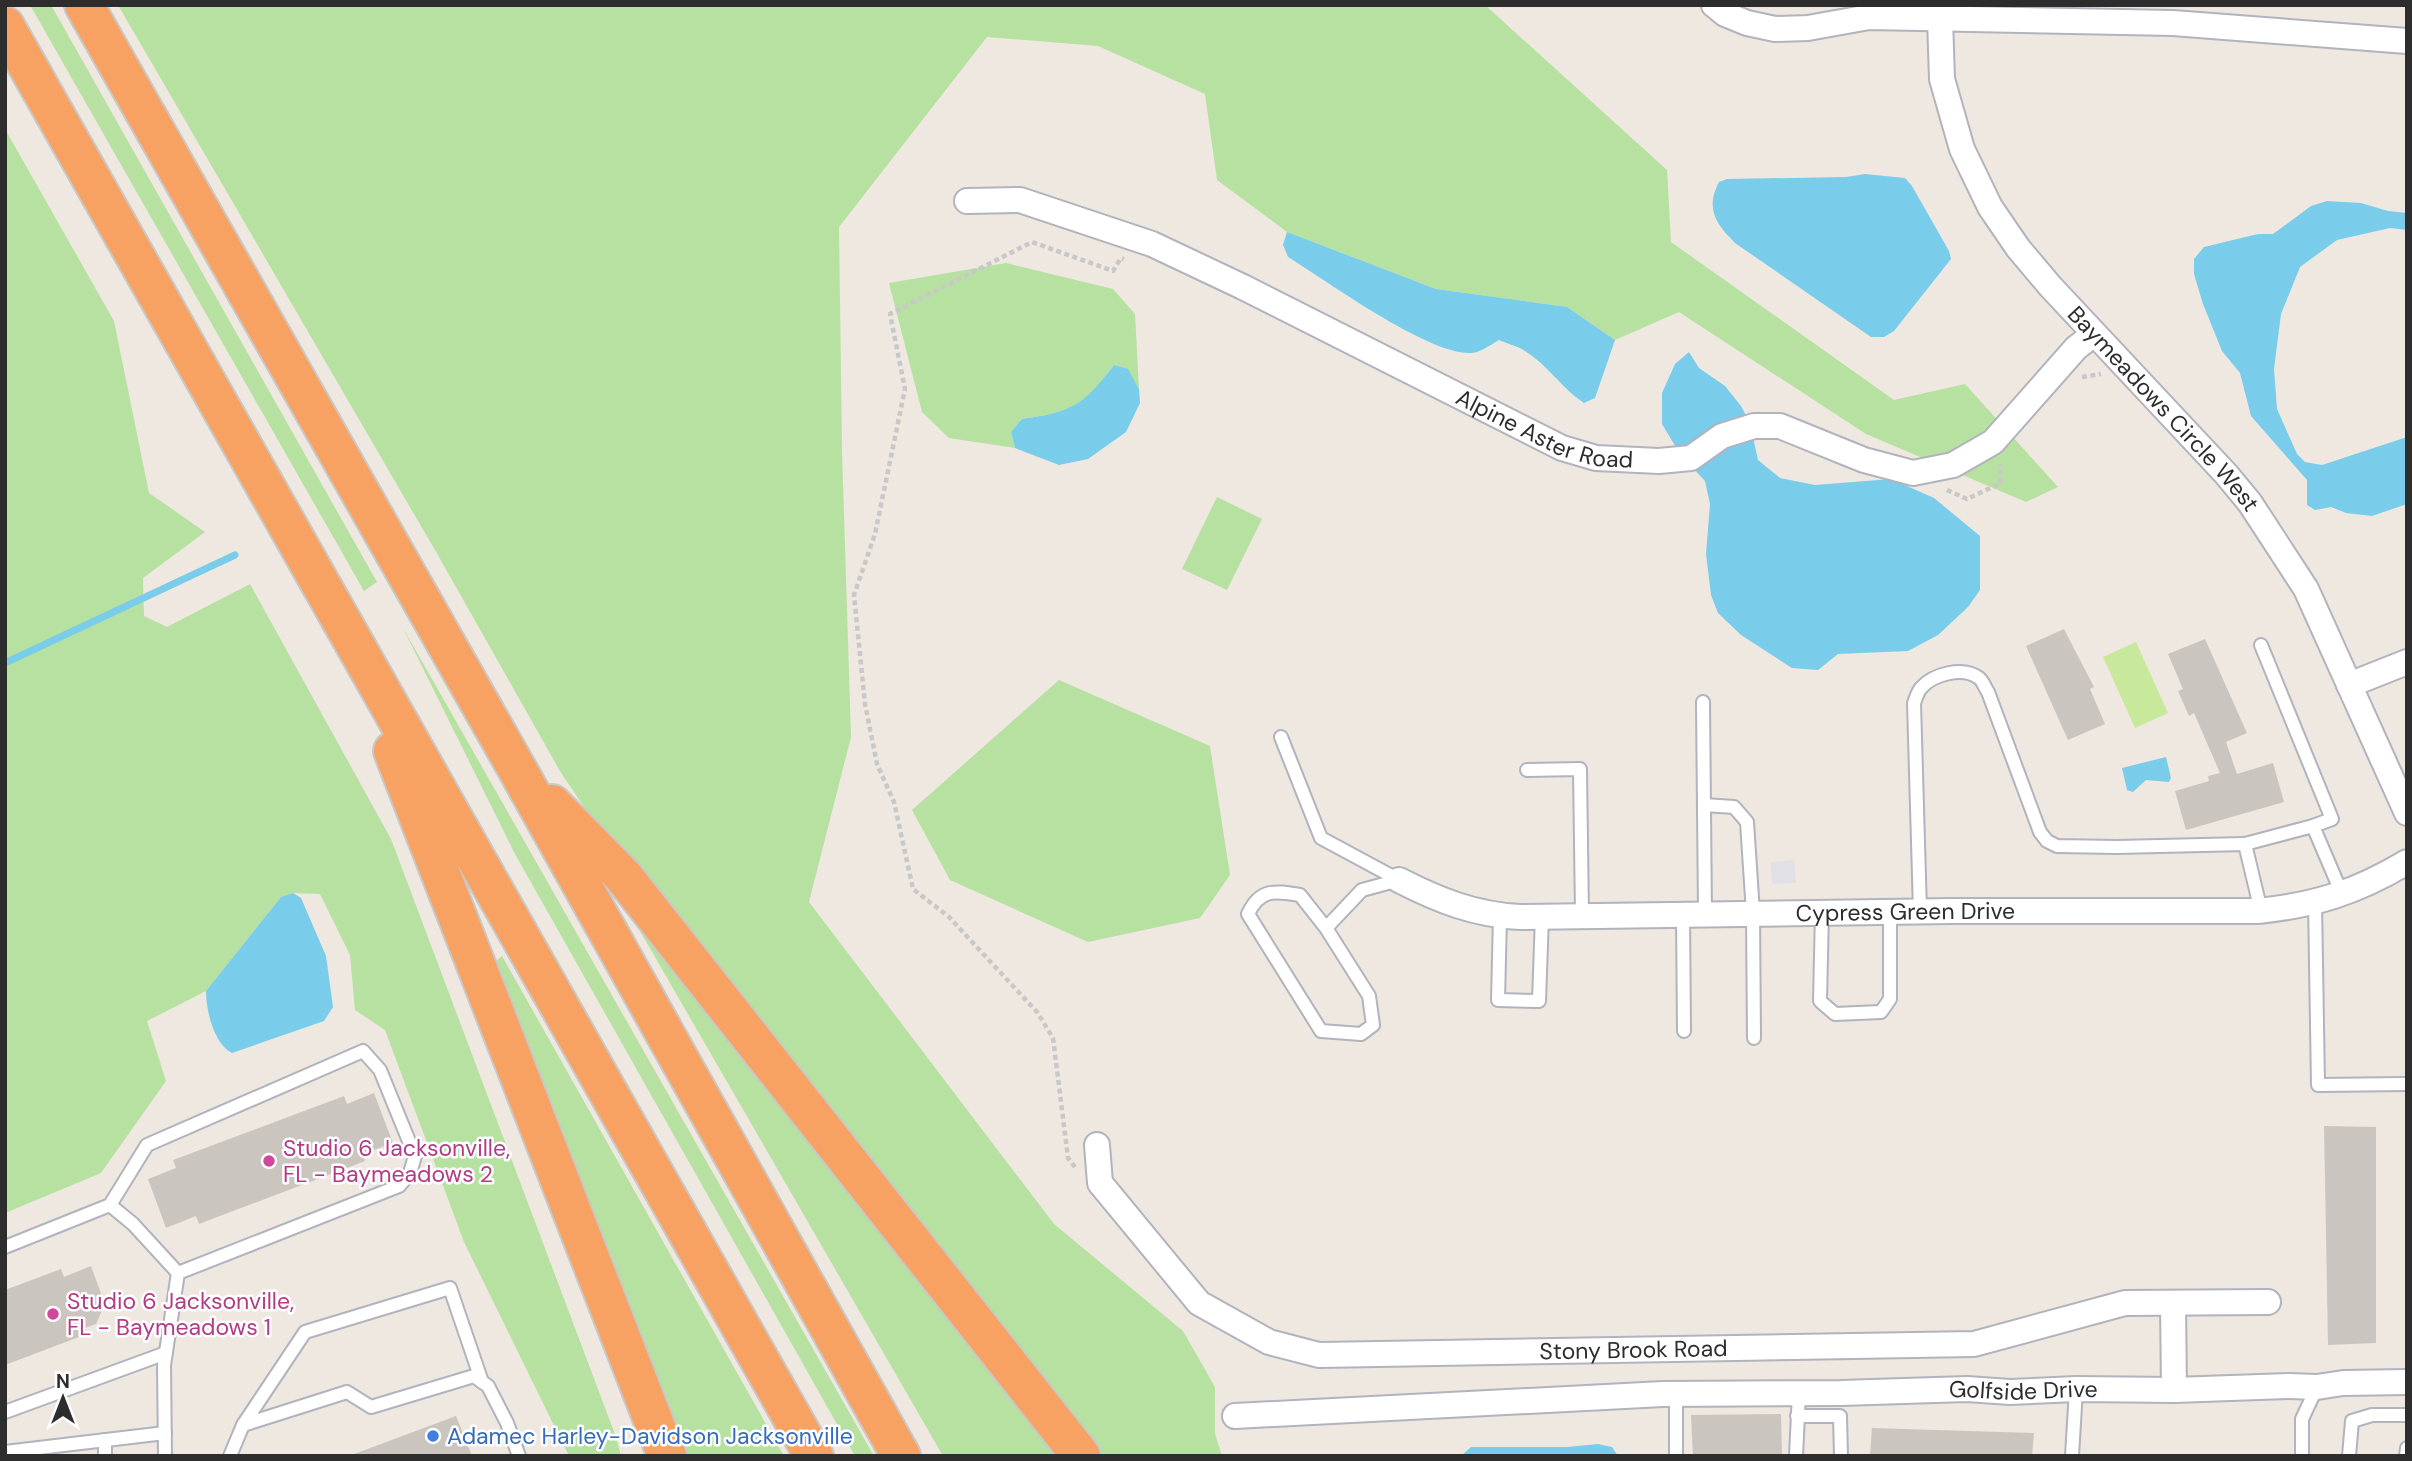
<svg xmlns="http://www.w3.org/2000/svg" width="2412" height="1461" font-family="'DM Sans',sans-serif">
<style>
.industrial{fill:#e2e0e7}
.green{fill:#b6e1a0}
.pitch{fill:#c8e89c}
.water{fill:#79ccea}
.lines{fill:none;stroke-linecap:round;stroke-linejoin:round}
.stream{stroke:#79ccea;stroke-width:7}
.building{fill:#cac6bf}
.lane-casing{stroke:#b1b3bd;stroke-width:16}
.street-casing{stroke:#b1b3bd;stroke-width:28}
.highway-casing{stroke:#c8c8c8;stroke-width:42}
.path{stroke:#c8c8c8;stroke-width:4.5;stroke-dasharray:5 3.5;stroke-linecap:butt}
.lane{stroke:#fff;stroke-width:12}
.street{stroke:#fff;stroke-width:24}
.highway{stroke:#f7a262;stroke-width:38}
.hotel-dot{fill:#d1479c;stroke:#fff;stroke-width:2.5}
.shop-dot{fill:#3f7fe0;stroke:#fff;stroke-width:2.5}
.labels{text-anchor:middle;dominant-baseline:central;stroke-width:5;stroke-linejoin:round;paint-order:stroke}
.street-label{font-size:23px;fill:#2d2d2d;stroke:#fff}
.hotel-label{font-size:23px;fill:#b23c85;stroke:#fff;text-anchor:start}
.shop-label{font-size:23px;fill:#366cbe;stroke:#fff;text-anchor:start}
</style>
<rect width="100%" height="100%" fill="#eee8e1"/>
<path class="industrial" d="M1794 860 1796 883 1772 884 1771 862Z"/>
<g class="green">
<path d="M30 5H51L377 582 364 591Z"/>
<path d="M118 5H1485L1667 170 1671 242 1894 400 1965 384 2058 487 2026 502 1866 434 1679 312 1615 340 1567 307 1436 289 1287 232 1217 180 1205 94 1098 46 987 37 839 227 842 451 851 737 809 902 1054 1224 1183 1331 1215 1387V1434L1222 1456H1102L620 861 560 771 439 557Z"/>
<path d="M5 129 114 321 149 493 205 532 143 578 144 616 167 627 250 584 391 839 616 1437 621 1456H569L464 1242 385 1030 355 1010 350 955 320 894 293 893 281 897 206 991 147 1021 166 1081 101 1173 5 1213Z"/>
<path d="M1006 263 1113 289 1135 314 1139 389 1128 370 1114 365 1093 393 1065 412 1022 419 1011 432 1015 448 949 438 922 412 889 283Z"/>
<path d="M1217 497 1262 519 1227 590 1182 569Z"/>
<path d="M403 628 874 1456H855L515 854Z"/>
<path d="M1059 680 1210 746 1230 875 1200 918 1088 942 950 880 912 810Z"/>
<path d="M599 860 1066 1456H943Z"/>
<path d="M502 956 784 1456H688L617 1274 593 1227 495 962Z"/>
</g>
<path class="pitch" d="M2136 642 2168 713 2135 728 2103 657Z"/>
<g class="water">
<path d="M1865 174 1905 178 1912 186 1949 251 1951 259 1894 331 1884 337H1871L1735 243C1716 224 1705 209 1719 182L1727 179 1846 177Z"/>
<path d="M2327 201 2361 203 2388 211 2407 213V230L2390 228 2337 240 2300 267 2281 314 2274 369 2277 409 2297 454 2305 462 2322 465 2407 437V504L2372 516 2346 513 2331 507 2315 510 2307 505V480L2251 416 2240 373 2222 351 2203 304 2194 274V259L2204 247 2258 234H2273L2311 206Z"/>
<path d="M1287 232 1436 289 1567 307 1615 340 1595 398 1584 403C1562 389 1548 365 1525 351 1518 346 1508 344 1499 340 1490 345 1480 353 1470 353 1427 354 1327 281 1288 257L1283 245Z"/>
<path d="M1689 352 1699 368 1725 386 1741 406 1750 423 1758 460 1780 478 1815 485 1891 479 1934 498 1980 536V590L1968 607 1938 635 1908 651 1838 654 1818 670 1792 668 1741 635 1718 613 1711 595 1706 554 1710 504 1705 481 1680 454 1662 424V393L1675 364Z"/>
<path d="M1114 365 1128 369 1139 389 1140 403 1126 432 1088 459 1059 465 1015 448 1011 432 1022 419C1072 412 1083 406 1114 365Z"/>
<path d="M2166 757 2171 778 2169 782 2146 780 2133 792 2127 790 2122 768Z"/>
<path d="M293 893 301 898 326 956 333 1007 324 1021 232 1053C214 1044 206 1011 206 991L281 897Z"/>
<path d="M1598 1444 1612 1447 1618 1456H1461L1471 1447H1567Z"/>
</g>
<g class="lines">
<path class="stream" d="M5 663 235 555"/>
</g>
<g class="building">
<path d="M2064 629 2094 687 2090 689 2105 724 2068 740 2026 646Z"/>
<path d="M2205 639 2247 733 2226 742 2237 774 2273 763 2284 802 2186 830 2175 791 2209 781 2208 776 2220 773 2194 713 2189 716 2178 691 2183 689 2168 654Z"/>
<path d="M374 1093 393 1143 363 1154 365 1161 199 1224 196 1216 166 1228 148 1179 176 1168 173 1160 344 1096 347 1104Z"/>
<path d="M2324 1126 2376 1127V1343L2328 1345Z"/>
<path d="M91 1266 105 1304 96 1324 85 1328 87 1334 5 1365V1290L61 1269 64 1277Z"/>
<path d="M1781 1414 1782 1456H1693L1691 1415Z"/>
<path d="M456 1416 472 1456H354V1454Z"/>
<path d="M1872 1428 2034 1433 2032 1456H1870Z"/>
</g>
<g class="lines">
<g class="lane-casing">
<g id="lane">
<path d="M2261 645 2332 819 2313 826 2342 894"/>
<path d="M1703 702 1705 914"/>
<path d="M1281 737 1321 838 1399 880"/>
<path d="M1527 770 1580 769 1582 915"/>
<path d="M1704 805 1734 807 1747 822 1753 913 1754 1038"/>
<path d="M2245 844 2313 826"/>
<path d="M2315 902 2318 1085 2407 1084"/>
<path d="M1920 911 1914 703C1916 698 1918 691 1921 688 1933 674 1963 666 1979 678 1983 681 1985 688 1988 692L2040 832 2047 841 2057 846 2117 847 2245 844 2261 911"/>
<path d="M1822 912 1820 1001 1835 1014 1881 1012 1890 999V911"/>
<path d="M1683 914 1684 1031"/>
<path d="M1500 916 1498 1000 1539 1001 1542 916"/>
<path d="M1326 928 1300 895C1275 891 1260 888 1248 914L1321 1031 1361 1034 1373 1025 1369 996 1326 928 1362 890 1399 880"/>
<path d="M110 1205 133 1224 178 1273"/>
<path d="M5 1247 110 1205 147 1145 363 1051 380 1070 415 1156 410 1173 399 1186 178 1273 164 1365 165 1456"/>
<path d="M1676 1394V1456"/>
<path d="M5 1412 166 1353"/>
<path d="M1797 1416H1840L1841 1456"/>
<path d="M243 1425 305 1332 450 1288 482 1382"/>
<path d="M105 1440V1456"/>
<path d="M5 1452 165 1433"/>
<path d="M230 1456 243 1425 347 1392 371 1407 474 1376 488 1386 507 1423 519 1456"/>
<path d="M1796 1456 1799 1393"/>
<path d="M2072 1456 2076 1389"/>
<path d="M2302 1456V1419L2317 1387"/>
<path d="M2349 1456 2352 1421 2372 1415H2407"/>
<path d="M2406 1456 2407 1448"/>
</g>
</g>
<g class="street-casing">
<g id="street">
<path d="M1714 5 1725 14 1747 23 1775 29 1808 28 1869 17 2173 23 2407 41"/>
<path id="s1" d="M1942 5 1940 19 1942 79 1962 149 1990 207 2018 248 2050 286 2226 474 2250 503 2306 589 2407 813"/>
<path id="s2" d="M967 201 1020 200 1152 244 1243 287 1562 448 1596 458 1659 461 1691 458 1722 436 1754 426H1780L1864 460 1913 473 1953 465 1993 442 2076 348 2094 334"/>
<path d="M2349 685 2407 662"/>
<path id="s3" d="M1399 880C1438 900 1475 915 1520 917L1952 911H2258C2316 905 2357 892 2407 862"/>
<path id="s4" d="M1097 1145 1100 1183 1199 1303 1269 1342 1319 1355 1974 1344 2125 1303 2268 1302"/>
<path d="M2173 1303 2174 1390"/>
<path id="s5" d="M1235 1416 1663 1394 1841 1393 1967 1389 2010 1392 2076 1389 2174 1390 2289 1386 2317 1387 2343 1383 2407 1382"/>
</g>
</g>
<g class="highway-casing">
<g id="highway">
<path d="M84 5 516 767 901 1456"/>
<path d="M5 26 814 1456"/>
<path d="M393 751 667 1456"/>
<path d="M552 804 624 877 1081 1456"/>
</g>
</g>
<g class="path">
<path d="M2082 377 2101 374"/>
<path d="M1947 490 1967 499 2001 483 2000 464"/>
<path d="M1075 1167 1068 1158 1053 1038 1037 1012 949 917 913 889 894 802 877 764 865 704 854 595 875 534 905 389 890 314 1032 242 1113 271 1121 258 1124 259"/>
</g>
<use href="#lane" class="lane"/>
<use href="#street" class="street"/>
<use href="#highway" class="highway"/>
</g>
<g class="hotel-dot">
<circle cx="269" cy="1161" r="7"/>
<circle cx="53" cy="1314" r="7"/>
</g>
<circle class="shop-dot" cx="433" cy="1436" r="7"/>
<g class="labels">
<g class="street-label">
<text stroke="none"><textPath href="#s1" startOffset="478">Baymeadows Circle West</textPath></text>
<text stroke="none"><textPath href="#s2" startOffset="628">Alpine Aster Road</textPath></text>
<text stroke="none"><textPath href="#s3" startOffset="513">Cypress Green Drive</textPath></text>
<text stroke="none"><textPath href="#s4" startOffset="640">Stony Brook Road</textPath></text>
<text stroke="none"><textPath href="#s5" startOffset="789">Golfside Drive</textPath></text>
</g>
<g class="hotel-label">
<text x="283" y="1148">Studio 6 Jacksonville,<tspan x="283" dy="26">FL - Baymeadows 2</tspan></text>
<text x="67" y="1301">Studio 6 Jacksonville,<tspan x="67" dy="26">FL - Baymeadows 1</tspan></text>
</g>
<g class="shop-label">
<text x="447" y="1436">Adamec Harley-Davidson Jacksonville</text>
</g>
</g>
<rect width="2412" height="1461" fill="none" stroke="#2d2d2d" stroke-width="14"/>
<g transform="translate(63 1398)" stroke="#ffffff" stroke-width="5" paint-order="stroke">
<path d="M0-5L12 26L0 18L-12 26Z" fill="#2d2d2d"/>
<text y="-10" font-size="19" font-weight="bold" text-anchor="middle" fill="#2d2d2d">N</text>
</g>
</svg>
